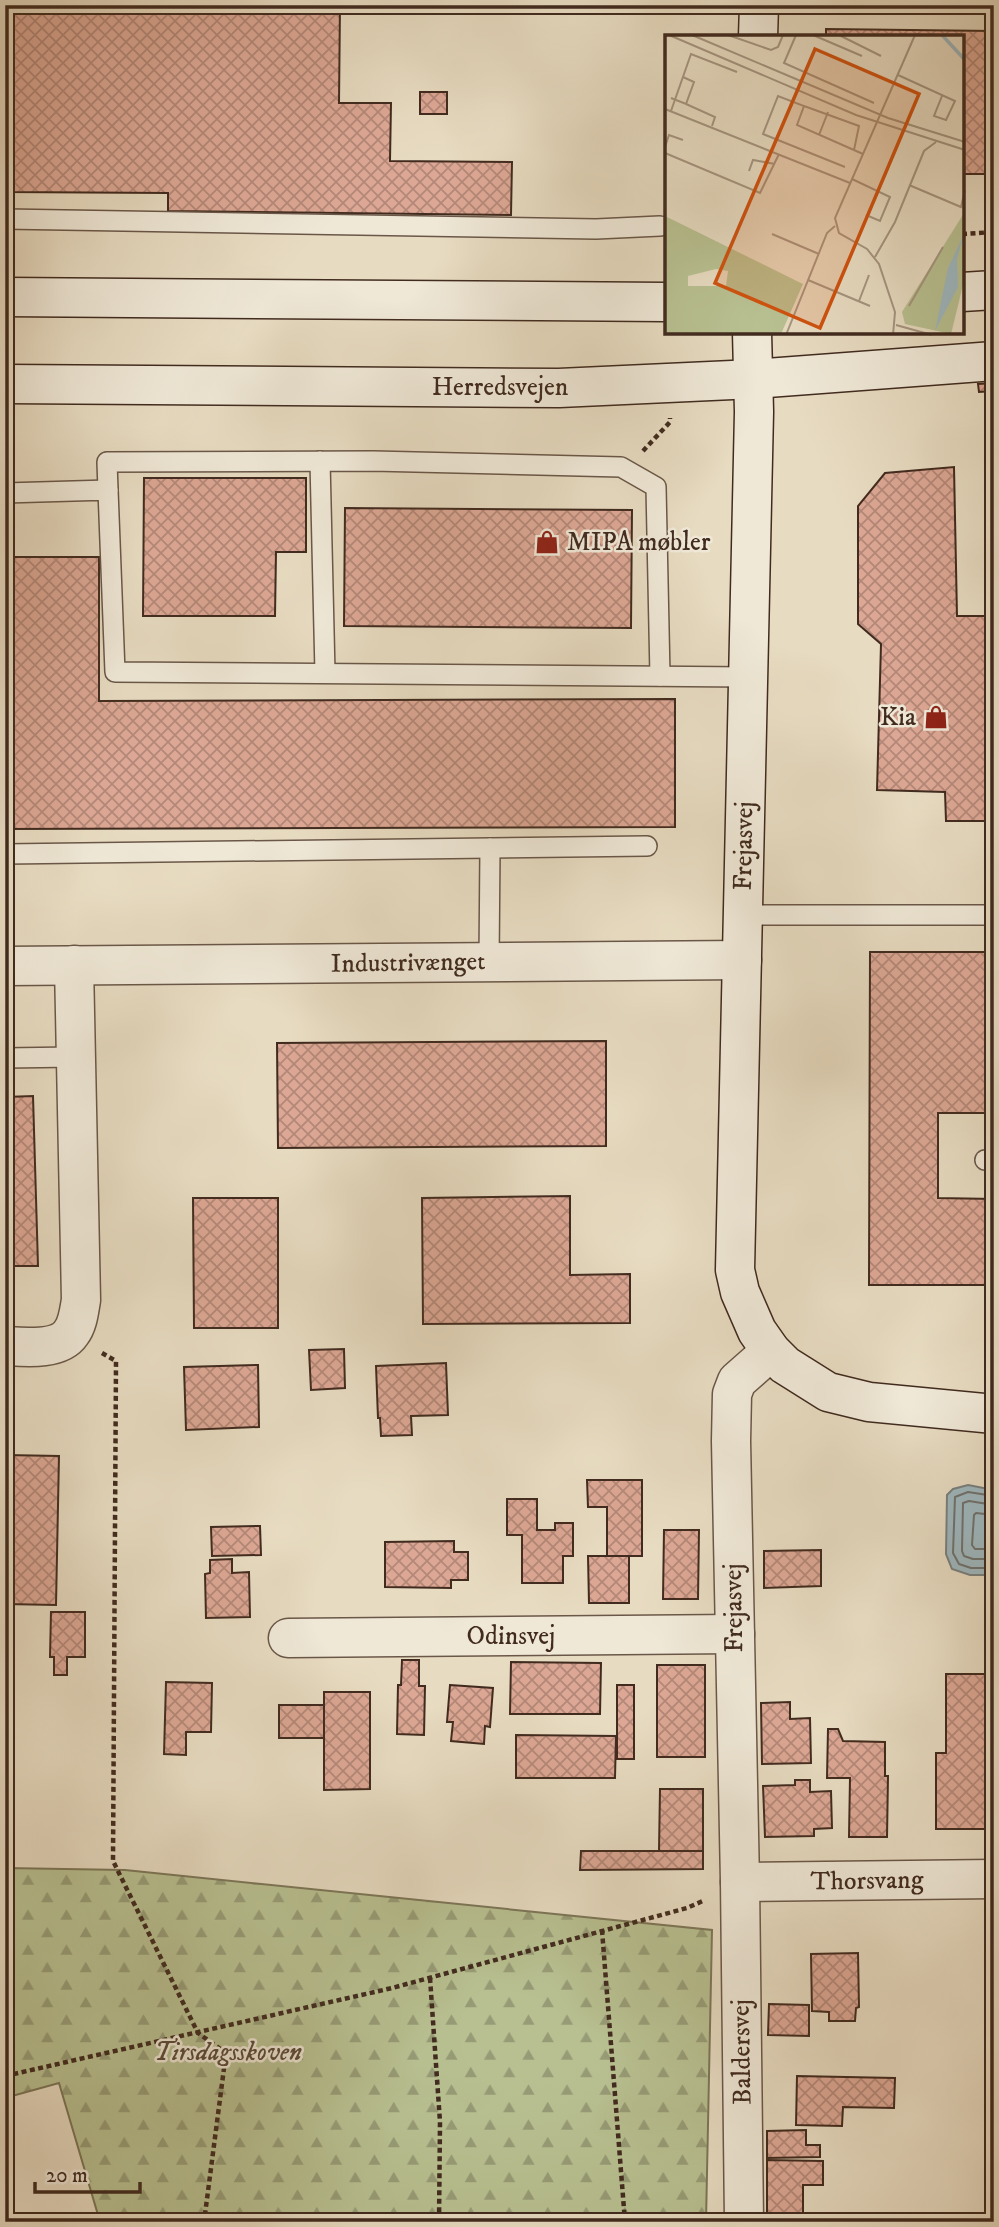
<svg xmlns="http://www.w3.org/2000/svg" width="999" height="2227" font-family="'IM FELL DW Pica',serif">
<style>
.forest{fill:url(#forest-firs);stroke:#7c7658;stroke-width:2}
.water{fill:#9eb8bf;stroke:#79807f;stroke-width:2}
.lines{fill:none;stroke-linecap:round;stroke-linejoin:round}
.shore{stroke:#70726f;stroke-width:2}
.building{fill:url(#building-cross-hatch);stroke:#412b1f;stroke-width:2}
.lane-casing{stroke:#6a5748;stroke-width:22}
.street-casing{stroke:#6a5748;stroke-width:41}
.secondary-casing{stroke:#412b1f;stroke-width:41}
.path{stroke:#412b1f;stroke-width:4.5;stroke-dasharray:5 3.5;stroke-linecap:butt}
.lane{stroke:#efe8d7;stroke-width:19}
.street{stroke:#efe8d7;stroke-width:38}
.secondary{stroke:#efe8d7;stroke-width:38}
.labels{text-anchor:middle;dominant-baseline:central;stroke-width:5;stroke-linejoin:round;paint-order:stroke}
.street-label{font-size:26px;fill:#412b1f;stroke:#efe8d7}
.poi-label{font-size:26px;fill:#412b1f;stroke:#efe8d7;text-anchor:start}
.park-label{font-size:26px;font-style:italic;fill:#594936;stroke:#efe8d7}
.inset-river{fill:none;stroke:#9eb8bf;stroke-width:3.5}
.inset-road{fill:none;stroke:#a59580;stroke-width:2}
.view{fill:#cf520f;fill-opacity:0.15;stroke:#cf520f;stroke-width:3.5}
.inset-edge{fill:none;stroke:#412b1f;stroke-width:3.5}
</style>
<defs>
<pattern id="forest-firs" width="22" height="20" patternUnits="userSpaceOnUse" patternTransform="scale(1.75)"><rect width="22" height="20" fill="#b8c091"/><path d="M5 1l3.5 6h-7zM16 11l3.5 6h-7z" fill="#979c76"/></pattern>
<pattern id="building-cross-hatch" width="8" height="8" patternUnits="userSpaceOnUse" patternTransform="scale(1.75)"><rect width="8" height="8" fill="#dca794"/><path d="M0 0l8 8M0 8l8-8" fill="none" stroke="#b48878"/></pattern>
</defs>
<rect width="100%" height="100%" fill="#e7dbc1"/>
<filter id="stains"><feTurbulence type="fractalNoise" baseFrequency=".00286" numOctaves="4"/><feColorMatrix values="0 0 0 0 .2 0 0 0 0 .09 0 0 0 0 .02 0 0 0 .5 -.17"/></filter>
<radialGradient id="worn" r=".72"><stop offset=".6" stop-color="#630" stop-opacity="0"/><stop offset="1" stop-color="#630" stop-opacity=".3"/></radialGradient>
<path class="forest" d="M5 1868 125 1870 712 1930 706 2222H82L98 2215 59 2083 5 2098Z"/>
<path class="water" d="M968 1485 994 1490V1575H970L952 1569 946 1554 947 1495 953 1489Z"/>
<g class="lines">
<g class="shore">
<path d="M994 1496 968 1492 955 1497 953 1553 959 1564 971 1568H994"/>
<path d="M994 1505 969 1501 963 1503 962 1551 964 1556 973 1559H994"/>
<path d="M994 1515 976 1513 974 1515 972 1545 975 1549H994"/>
</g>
</g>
<g class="building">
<path d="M5 5H340L339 103H391L390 161 512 162 511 215 168 211V193L5 192Z"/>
<path d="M826 29 994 31 993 174H962V37H826Z"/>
<rect x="420" y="92" width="27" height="22"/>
<path d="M994 383V391L979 392 978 384Z"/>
<path d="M954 467 957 616H994V821H946L945 792 877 790 881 644 858 624V506L885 473Z"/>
<path d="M144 478H306V552H276L275 616H143Z"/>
<path d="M345 508 632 510 631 628 344 626Z"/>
<path d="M5 557H99V701L675 699V827L5 829Z"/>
<path d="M870 952H994V1113H938V1198L994 1199V1285H869Z"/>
<path d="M606 1041V1146L278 1148 277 1043Z"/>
<path d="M33 1096 38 1266H12V1277H5V1097Z"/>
<path d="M570 1196V1275L630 1274V1323L423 1324 422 1198Z"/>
<path d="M193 1198H278V1328H194Z"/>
<path d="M344 1349 345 1388 311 1390 309 1350Z"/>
<path d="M446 1363 448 1415 411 1416 412 1435 381 1436 380 1418H378L376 1366Z"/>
<path d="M258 1365 259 1427 186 1430 184 1367Z"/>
<path d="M5 1455 59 1456 56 1605 5 1604Z"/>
<path d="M587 1480H642V1556H607V1507H588Z"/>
<path d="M507 1499H537V1530H555V1523H573V1556H563V1583H522V1535H507Z"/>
<path d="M260 1526 261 1555 212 1556 211 1527Z"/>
<path d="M664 1530H699L698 1599H663Z"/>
<path d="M454 1541V1552H468V1580H451V1588L385 1587V1542Z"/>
<path d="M821 1550V1586L764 1588V1551Z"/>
<path d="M588 1556H629V1603H589Z"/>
<path d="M232 1559V1573L249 1572 250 1617 206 1618 205 1574 210 1573V1560Z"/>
<path d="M51 1612H85V1657H67V1675H54V1657H50Z"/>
<path d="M402 1660H419V1686H425L424 1735 397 1734 398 1685H401Z"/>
<path d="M511 1662 601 1663 600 1714H510Z"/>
<rect x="657" y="1665" width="48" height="92"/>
<path d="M946 1674H994V1829H936V1753H946Z"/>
<path d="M166 1682 212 1683 211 1732H186V1755L164 1754Z"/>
<path d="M450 1685 493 1688 490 1727 485 1726 484 1744 451 1741 453 1722H447Z"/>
<rect x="617" y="1685" width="17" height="74"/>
<path d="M324 1692H370V1789L324 1790Z"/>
<path d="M790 1702V1719L810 1718 811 1763 762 1764 761 1703Z"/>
<rect x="279" y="1705" width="45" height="33"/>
<path d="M828 1729H838L843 1741 885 1742V1776H888L887 1837H849L850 1778H827Z"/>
<path d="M516 1735 616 1736 615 1778H516Z"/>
<path d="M795 1780H810V1792L831 1791 832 1828 814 1829V1836L765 1837 763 1786 795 1785Z"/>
<path d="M660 1789H703V1851H659Z"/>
<path d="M581 1851H703V1869L580 1870Z"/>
<path d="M858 1953 859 2007 856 2008 855 2021H829V2012L812 2011 811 1954Z"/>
<path d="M769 2004 809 2005V2036L768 2035Z"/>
<path d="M797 2076 895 2078 894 2108 843 2107 842 2126 796 2125Z"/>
<path d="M806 2130V2145H820V2157L767 2158V2131Z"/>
<path d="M767 2160 823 2161V2185H803V2217H767Z"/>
</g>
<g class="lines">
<g class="lane-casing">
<g id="lane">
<path d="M5 219 596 229 660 226"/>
<path d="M320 461 325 673"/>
<path d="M108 490 107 462 373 461 621 467 656 487 660 676"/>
<path d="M5 493 108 490 115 672 748 677"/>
<path d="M5 854 647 846"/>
<path d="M743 915H994"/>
<path d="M489 962 490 848"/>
<path d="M5 1058 75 1057"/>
<path d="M985 1160H994"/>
</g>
</g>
<g class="street-casing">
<g id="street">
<path d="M5 966 742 960"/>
<path d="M5 1346C24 1347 59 1351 71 1333 78 1324 79 1311 81 1300L74 965"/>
<path d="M288 1638 735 1634"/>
<path d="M740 1882 994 1879"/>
<path d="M744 2222 740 1882 731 1441 732 1394 737 1381 771 1351"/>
</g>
</g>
<g class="secondary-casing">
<g id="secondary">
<path d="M758 37 759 5"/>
<path d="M962 292 994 290"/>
<path d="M5 297 666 302"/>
<path d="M752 332 754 412 735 1270 740 1292 757 1331 771 1351 785 1365 828 1392 869 1402 994 1414"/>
<path d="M5 384 559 388 754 379 994 361"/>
</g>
</g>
<g class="path">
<path d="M962 234 994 232"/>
<path d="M643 451 670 422V418"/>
<path d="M102 1353 116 1361 113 1861 198 2033 226 2053 204 2222"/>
<path d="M602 1930 625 2222"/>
<path d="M430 1978 440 2122 439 2222"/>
<path d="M5 2076 392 1988 687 1908 705 1900"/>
</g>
<use href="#lane" class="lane"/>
<use href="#street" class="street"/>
<use href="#secondary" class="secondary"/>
</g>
<defs>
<g id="shop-bare" transform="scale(1.89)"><path d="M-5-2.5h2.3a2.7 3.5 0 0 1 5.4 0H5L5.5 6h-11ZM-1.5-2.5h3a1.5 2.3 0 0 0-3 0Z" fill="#8f2418" stroke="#efe8d7" stroke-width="2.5" paint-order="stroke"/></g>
</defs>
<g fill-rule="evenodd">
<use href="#shop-bare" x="547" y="542"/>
<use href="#shop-bare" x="936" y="717"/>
</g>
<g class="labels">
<g class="street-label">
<text x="500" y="387">Herredsvejen</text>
<text transform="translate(744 846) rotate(-89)">Frejasvej</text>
<text transform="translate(408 963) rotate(-1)">Industrivænget</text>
<text transform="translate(734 1608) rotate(-91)">Frejasvej</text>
<text x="511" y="1636">Odinsvej</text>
<text transform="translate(867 1881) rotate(-1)">Thorsvang</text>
<text transform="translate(742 2052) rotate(-91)">Baldersvej</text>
</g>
<g class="poi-label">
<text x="567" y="542">MIPA møbler</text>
<text x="916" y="717" text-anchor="end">Kia</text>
</g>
<g class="park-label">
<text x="228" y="2052">Tirsdagsskoven</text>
</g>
</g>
<g transform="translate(665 35)">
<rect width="299" height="299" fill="#e7dbc1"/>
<path d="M299 178V246L286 299 240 289 237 277Z" fill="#b8c091"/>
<path d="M0 181 138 249 116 299H0ZM51 234 63 236 61 251H23V241Z" fill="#b8c091" fill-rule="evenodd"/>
<path d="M299 199 292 224 293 252 270 296 283 233Z" fill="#9eb8bf"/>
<path class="inset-river" d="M277 0 300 25"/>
<path class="inset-road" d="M4 0 191 80 300 115M27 0 223 83 300 107M63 0 106 15 113 12 118 0M131 0 119 28 209 68M148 0 197 21M174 0 216 21M233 40 290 66 281 85 269 81 277 61M6 63 21 69 29 47 18 42M21 69 50 82 47 91M139 71 194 91 189 115M0 74 185 148M6 76 26 19 72 37M154 100 163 77M0 112 4 100 18 105M0 118 95 158 114 119M180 132 98 99 113 61 139 71 132 90 198 119M84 136 88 125 110 129M187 144 225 162 215 186 201 180M244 150 296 172 300 155M107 199 154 219M210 222 230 187 259 116 271 107M143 245 205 271M194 266 204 240M244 271 278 212M231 290 267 300M121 300 162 198 170 191M228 300 230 277 214 229 202 214 174 198 170 183 250 0"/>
<path class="view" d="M150 14 254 59 155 293 50 248Z"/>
<rect width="299" height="299" class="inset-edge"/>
</g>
<rect width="999" height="2227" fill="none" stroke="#e7dbc1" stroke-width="28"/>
<rect x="7" y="7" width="985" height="2213" fill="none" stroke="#412b1f" stroke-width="3.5"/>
<rect x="14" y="14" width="971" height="2199" fill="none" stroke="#412b1f" stroke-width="2"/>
<path d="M35 2182v10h105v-10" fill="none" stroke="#412b1f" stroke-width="3.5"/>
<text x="46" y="2182" font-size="21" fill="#412b1f" stroke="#efe8d7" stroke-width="5" paint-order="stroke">20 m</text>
<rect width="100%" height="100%" filter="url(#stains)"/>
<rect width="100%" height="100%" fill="url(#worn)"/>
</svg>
